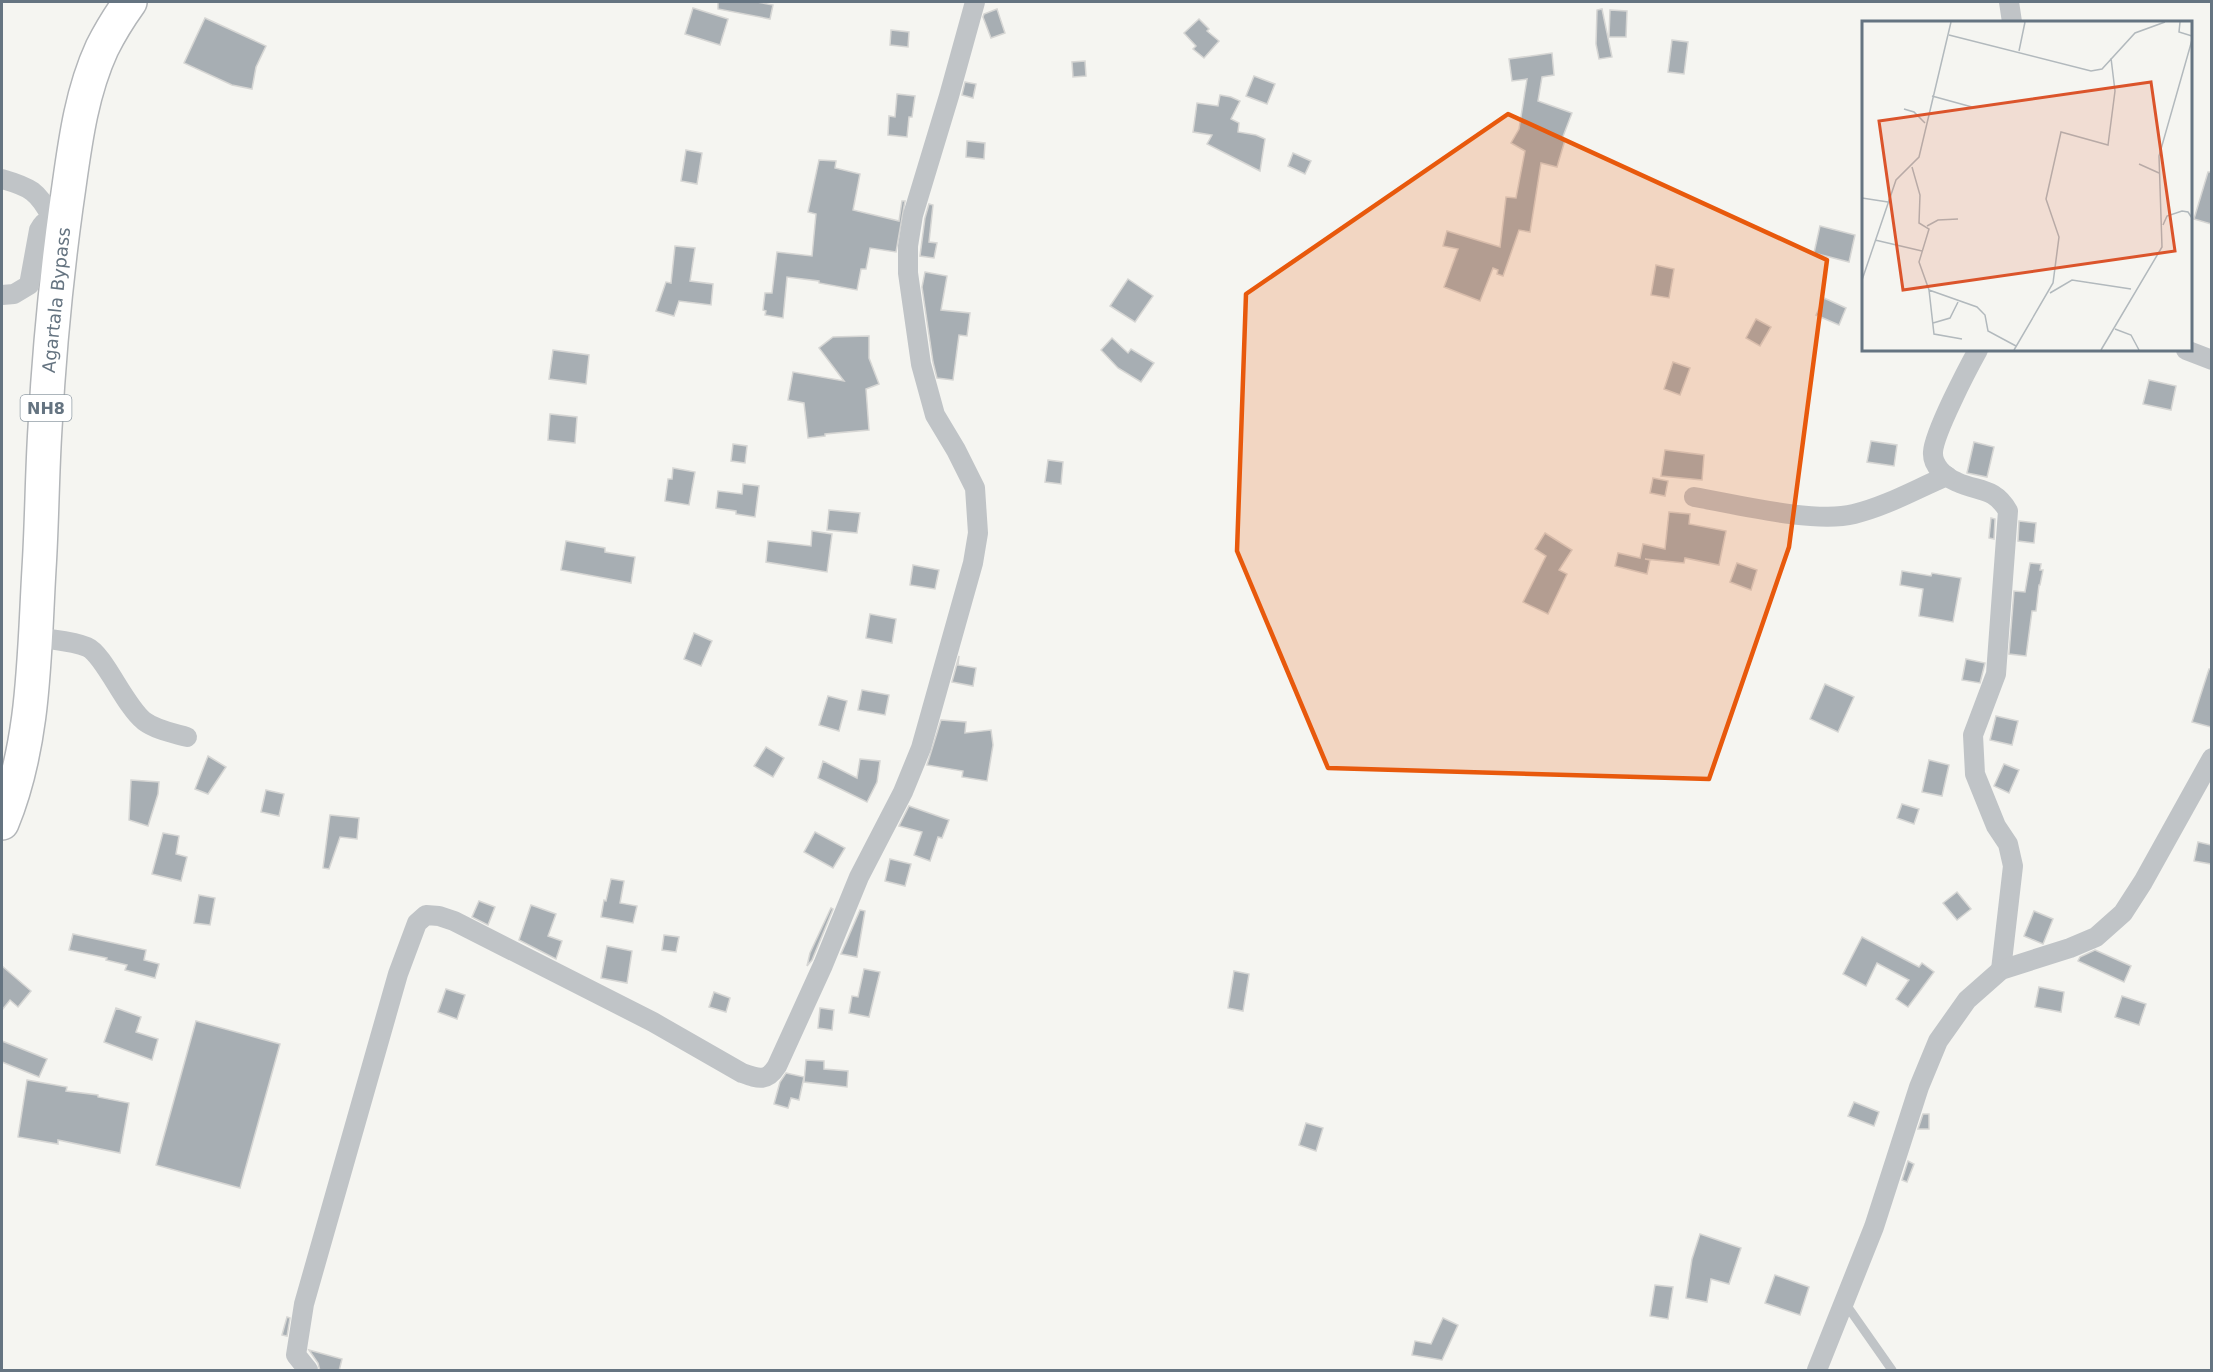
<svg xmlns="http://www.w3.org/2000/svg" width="2213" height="1372" font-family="'DejaVu Sans',sans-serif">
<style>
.building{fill:#a7aeb3;stroke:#d6d6d4;stroke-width:1.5}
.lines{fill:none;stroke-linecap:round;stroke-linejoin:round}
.trunk-casing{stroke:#b3b6b9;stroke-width:36}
.service{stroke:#c0c4c7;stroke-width:9}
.minor{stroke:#c0c4c7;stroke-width:20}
.trunk{stroke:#fff;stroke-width:33}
.marked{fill:#e8590c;fill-opacity:0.2;stroke:#e8590c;stroke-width:4.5;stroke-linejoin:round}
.labels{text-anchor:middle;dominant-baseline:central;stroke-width:6;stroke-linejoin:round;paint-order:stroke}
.shield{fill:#fff;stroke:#939ea7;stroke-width:1.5}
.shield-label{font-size:16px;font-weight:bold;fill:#657481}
.street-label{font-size:18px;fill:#657481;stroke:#fff}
.inset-road{fill:none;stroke:#b2b9bd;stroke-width:1.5}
.view{fill:#db542b;fill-opacity:0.15;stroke:#db542b;stroke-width:3}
.inset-edge{fill:none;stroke:#657481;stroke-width:3}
</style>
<rect width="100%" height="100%" fill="#f5f5f1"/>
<g class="building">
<path d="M718 2H757L773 5 770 19 718 9Z"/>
<path d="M693 8 728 19 720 45 685 34Z"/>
<path d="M997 9 1005 33 991 38 983 17 984 14Z"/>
<path d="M1602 9 1612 57 1599 59 1596 44 1597 10Z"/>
<path d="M1610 10 1627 11 1626 37H1609Z"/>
<path d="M205 18 266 46 256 67 252 89 232 85 184 63Z"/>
<path d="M1199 19 1209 29 1207 31 1219 41 1204 58 1193 49 1196 46 1184 33Z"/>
<path d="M891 30 909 32 908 47 890 45Z"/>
<path d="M1672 40 1688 42 1684 74 1668 72Z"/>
<path d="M1552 53 1554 75 1542 77 1538 101 1572 113 1562 139 1565 140 1557 167 1541 163 1530 232 1519 230 1503 276 1497 274 1498 270 1493 268 1480 301 1444 287 1458 249 1443 246 1447 231 1500 247 1506 197 1516 198 1525 151 1511 143 1519 129 1527 79 1512 81 1509 59Z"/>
<path d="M1085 61 1086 76 1073 77 1072 62Z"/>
<path d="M1254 76 1275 84 1267 104 1246 96Z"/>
<path d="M965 82 976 84 973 98 962 95Z"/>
<path d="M897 94 915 96 912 117H909L907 137 888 135 889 116 895 117Z"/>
<path d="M1220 95 1231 97 1240 101 1231 119 1239 123 1238 132 1256 135 1265 139 1260 171 1207 144 1212 135 1193 132 1197 103 1218 106Z"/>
<path d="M967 141 985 143 984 159 966 157Z"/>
<path d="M686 150 702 153 697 184 681 181Z"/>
<path d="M1293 153 1311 161 1305 174 1288 166Z"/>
<path d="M819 160 836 161 835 168 860 174 853 210 899 221 902 201H905L896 252 870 248 866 269H861L857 290 819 283V281L787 277 783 318 765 315 766 311 763 310 765 293H772L777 252 812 256 816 214 808 212Z"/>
<path d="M2208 172H2211V224L2194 219Z"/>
<path d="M929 204 933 205 929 242 937 243 934 258 920 256 925 218Z"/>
<path d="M1820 226 1855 235 1849 262 1814 253Z"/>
<path d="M675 246 695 248 690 281 713 284 711 305 679 301 674 316 656 311 666 282 671 283Z"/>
<path d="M1656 265 1674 269 1669 298 1651 295Z"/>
<path d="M925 272 947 276 941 310 970 313 967 336 959 335 953 380 937 378 933 362 922 287Z"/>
<path d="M1128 279 1153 296 1135 322 1110 306Z"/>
<path d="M1824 298 1846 308 1839 325 1816 315Z"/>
<path d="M1756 319 1771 327 1760 346 1746 338Z"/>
<path d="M869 336V358L879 384 866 389 869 430 825 434V436L808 438 804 403 788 400 793 372 844 381 819 348 833 337Z"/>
<path d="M1112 338 1128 353 1131 349 1154 363 1141 382 1118 368 1101 350Z"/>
<path d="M553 350 589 355 586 384 549 379Z"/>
<path d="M1673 362 1690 368 1680 395 1664 389Z"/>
<path d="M2149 380 2176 386 2171 410 2143 404Z"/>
<path d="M550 414 577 417 575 443 548 440Z"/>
<path d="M1871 441 1897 445 1894 466 1867 462Z"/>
<path d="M1974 442 1994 447 1987 477 1967 473Z"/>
<path d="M733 444 747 446 745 463 731 461Z"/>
<path d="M1665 450 1704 455 1702 480 1661 476Z"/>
<path d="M1048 460 1063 462 1061 484 1045 482Z"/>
<path d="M673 468 695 472 689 505 665 501 668 479H672Z"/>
<path d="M1653 478 1668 481 1665 496 1650 493Z"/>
<path d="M743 484 759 486 755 517 736 514V511L716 508 718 491 742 494Z"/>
<path d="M829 510 860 513 857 533 827 530Z"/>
<path d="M1669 512 1690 514 1689 524 1726 531 1719 565 1685 558 1684 563 1645 559 1650 560 1647 574 1615 566 1618 553 1640 558 1643 544 1665 549Z"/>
<path d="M1991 518 1995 519 1994 539 1989 538Z"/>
<path d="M2019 521 2036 523 2034 543 2018 541Z"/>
<path d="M812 531 832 534 827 572 766 562 768 541 811 546Z"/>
<path d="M1545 533 1572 550 1559 570 1567 574 1548 614 1523 602 1546 556 1535 549Z"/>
<path d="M566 541 605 548V552L635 557 631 583 561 570Z"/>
<path d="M1737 563 1757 570 1751 590 1730 582Z"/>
<path d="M2030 563 2041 564 2040 570H2043L2040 585H2039L2036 611H2032L2026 656 2009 654 2014 591 2025 592Z"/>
<path d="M913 565 939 570 935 589 910 585Z"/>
<path d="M1902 571 1931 576 1932 573 1961 578 1953 622 1919 616 1923 589 1900 585Z"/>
<path d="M870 614 896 619 892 643 866 638Z"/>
<path d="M694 633 712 641 701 666 684 659Z"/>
<path d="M959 656 958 665 976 668 973 686 952 682Z"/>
<path d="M1966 659 1985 663 1980 683 1962 680Z"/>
<path d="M2209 669H2211V727L2192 722Z"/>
<path d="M1825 684 1854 697 1838 732 1810 719Z"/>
<path d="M862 690 889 695 885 715 858 710Z"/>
<path d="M828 696 847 701 839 731 819 725Z"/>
<path d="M1996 716 2018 721 2012 745 1990 740Z"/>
<path d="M941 720 966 722 965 733 991 730 993 745 987 781 962 777 963 771 927 765Z"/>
<path d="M766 747 784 758 773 777 754 766Z"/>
<path d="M208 756 226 767 208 794 195 789Z"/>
<path d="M860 759 880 761 877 782 867 802 818 778 823 761 857 778Z"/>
<path d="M1929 760 1949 765 1942 796 1922 792Z"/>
<path d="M2004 764 2019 770 2009 793 1994 786Z"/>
<path d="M131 780 159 782 158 794 148 826 129 820Z"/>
<path d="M266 790 284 794 279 816 261 812Z"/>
<path d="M1902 804 1919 809 1914 824 1897 818Z"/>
<path d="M909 806 949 820 942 838 938 837 930 861 914 855 922 832 899 826Z"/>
<path d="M330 815 359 818 357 839 340 837 329 869 323 868Z"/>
<path d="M815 832 845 848 833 868 804 852Z"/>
<path d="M163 833 179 836 176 854 187 857 181 881 152 874Z"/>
<path d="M2198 842 2211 845V864L2194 861Z"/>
<path d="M890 859 911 864 905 886 885 881Z"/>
<path d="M611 879 624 881 620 903 637 906 633 923 601 917 604 900 606 901Z"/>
<path d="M1957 892 1971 909 1957 920 1943 903Z"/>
<path d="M199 895 215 898 210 925 194 923Z"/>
<path d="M479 901 495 907 488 925 472 917Z"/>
<path d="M531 905 556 914 548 936 562 941 556 959 519 940Z"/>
<path d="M831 908 833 909 812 960 807 966 810 953Z"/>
<path d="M860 910 865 911 857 957 841 954Z"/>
<path d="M2034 911 2053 919 2043 944 2024 936Z"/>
<path d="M73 934 146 950 144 960 159 964 155 978 125 970 127 965 106 960 107 958 69 950Z"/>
<path d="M664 935 679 937 676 952 662 950Z"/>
<path d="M1862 937 1919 967 1922 963 1934 972 1908 1007 1896 999 1909 980 1877 963 1866 986 1843 974Z"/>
<path d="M607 946 632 951 627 983 601 978Z"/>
<path d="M2095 950 2131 966 2124 982 2078 961 2080 957Z"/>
<path d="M2 966 31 991 18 1007 10 1000 2 1010Z"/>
<path d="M864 969 880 972 869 1017 849 1013 852 996 858 997Z"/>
<path d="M1234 971 1249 974 1243 1011 1228 1008Z"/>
<path d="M2039 987 2064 992 2061 1012 2035 1007Z"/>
<path d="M446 989 465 995 457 1019 438 1012Z"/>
<path d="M714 992 730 998 726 1012 709 1007Z"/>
<path d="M2122 996 2146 1004 2139 1025 2115 1017Z"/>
<path d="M116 1008 141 1017 136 1032 158 1039 152 1060 104 1042Z"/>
<path d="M820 1008 834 1010 832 1030 818 1028Z"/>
<path d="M196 1021 280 1044 240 1188 156 1165Z"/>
<path d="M2 1041 47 1059 39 1077 2 1062Z"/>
<path d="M806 1060 824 1061V1069L848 1071 847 1087 804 1082Z"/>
<path d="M786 1073 804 1077 799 1100 791 1098 788 1108 774 1104 780 1082Z"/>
<path d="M27 1080 67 1087 66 1091 98 1095V1097L129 1103 120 1153 58 1140V1144L18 1137Z"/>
<path d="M1854 1102 1879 1112 1874 1126 1848 1116Z"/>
<path d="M1923 1114H1929V1129H1918Z"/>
<path d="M1306 1123 1323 1128 1316 1151 1299 1145Z"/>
<path d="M1908 1161 1914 1164 1907 1182 1902 1180Z"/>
<path d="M1700 1234 1741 1248 1729 1284 1711 1279 1707 1302 1686 1298 1692 1259Z"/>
<path d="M1775 1275 1809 1287 1800 1315 1765 1303Z"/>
<path d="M1655 1285 1673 1287 1668 1319 1650 1316Z"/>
<path d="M287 1317 290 1318 287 1336 282 1335Z"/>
<path d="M1443 1318 1458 1325 1442 1360 1412 1355 1415 1341 1431 1344Z"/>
<path d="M309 1350 342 1359 339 1371H320L318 1363Z"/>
</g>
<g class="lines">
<g class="trunk-casing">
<path id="trunk" d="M2 823C35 743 34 654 39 569 42 522 42 475 45 428 49 354 56 280 66 207 74 153 79 98 102 48 110 32 120 16 130 2"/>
</g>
<path class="service" d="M1845 1303 1892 1370"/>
<g class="minor">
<path d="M2009 2 2012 22"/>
<path d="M2 179C30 187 38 191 52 218"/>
<path d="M2 295 14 294 29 285 39 230C45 218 52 218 65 219"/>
<path d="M1978 350C1968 368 1934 433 1933 452 1932 466 1945 477 1957 482 1979 492 1994 487 2008 511L1996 674 1973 735 1975 774 1996 826 2008 844 2013 866 2001 970"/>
<path d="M2186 350 2212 360"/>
<path d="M1694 497C1735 504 1815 524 1854 514 1887 506 1916 489 1947 476"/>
<path d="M37 637C52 640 73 641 87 647 104 654 124 705 144 721 156 730 173 733 187 737"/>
<path d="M308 1370 296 1355 304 1304 398 974 417 923 426 915 439 916 454 921 653 1022 742 1073C759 1079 767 1082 777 1066L823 965 859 877 903 792 921 748 973 563 978 533 975 488 956 450 935 415 921 364 908 273V246L913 215 949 96 975 2"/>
<path d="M1817 1370 1874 1227 1919 1087 1938 1041 1967 1000 2001 970 2070 948 2096 937 2123 913 2143 882 2212 758"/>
</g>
<use href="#trunk" class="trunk"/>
</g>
<path class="marked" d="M1508 114 1827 260 1789 547 1709 779 1328 768 1237 551 1246 294Z"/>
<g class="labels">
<rect class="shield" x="20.5" y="395" width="51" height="26" rx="4.5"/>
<g class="shield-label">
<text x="46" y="408">NH8</text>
</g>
<g class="street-label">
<text transform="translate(56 300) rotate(-84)">Agartala Bypass</text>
</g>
</g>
<g transform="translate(1862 21)">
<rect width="330" height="330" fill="#f5f5f1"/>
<path class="inset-road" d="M318 1 317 11 330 15M87 14 229 50 240 48 273 12 303 1M157 30 163 1M70 75 110 86M42 88 52 91 63 102M277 143 297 152M50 146 58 174 57 202 67 208 57 241 67 269 72 313 100 318M0 177 26 181M301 204 305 195 320 190 326 191 330 197M65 205 76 199 96 198M13 219 60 230M0 259 34 159 57 136 89 1M67 269 115 286 123 294 126 310 154 325M188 272 210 259 269 268M71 302 88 297 96 281M253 308 269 314 277 329M152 329 191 262 197 216 184 178 199 111 246 124 253 70 249 37M239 329 300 226 297 135 330 19"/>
<path class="view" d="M289 61 313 230 41 269 17 100Z"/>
<rect width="330" height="330" class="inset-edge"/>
</g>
<rect width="2213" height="1372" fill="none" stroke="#657481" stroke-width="6"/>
</svg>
